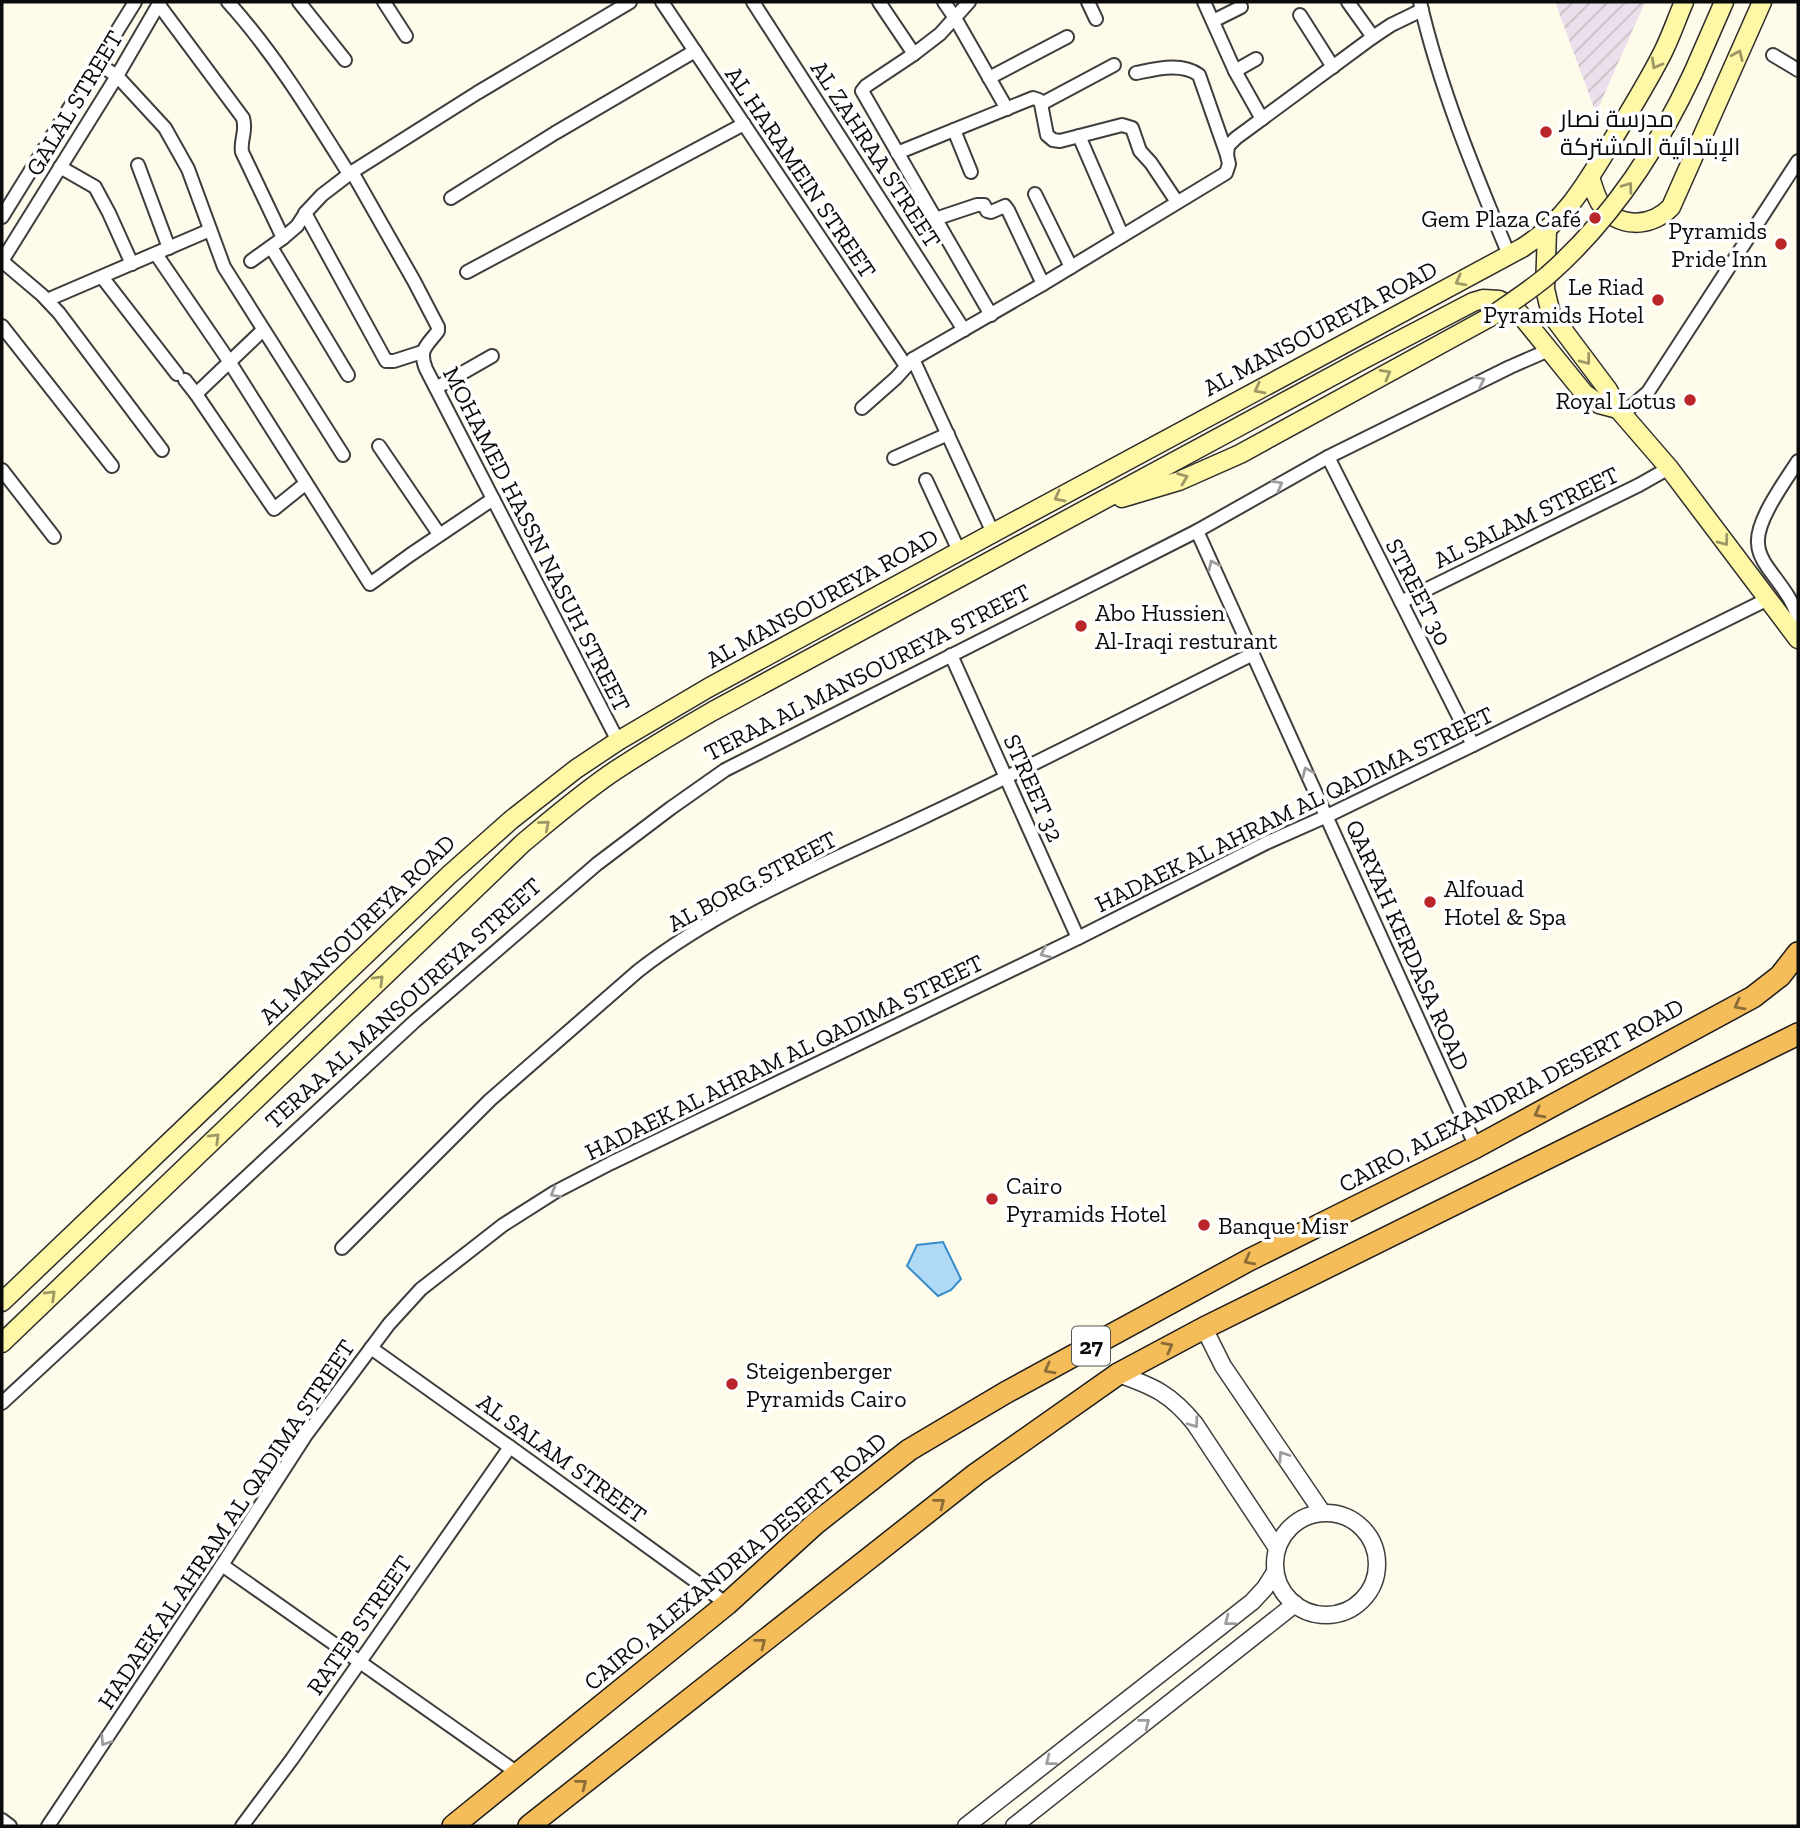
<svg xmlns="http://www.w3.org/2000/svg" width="1800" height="1828" font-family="'Zilla Slab',Cairo,serif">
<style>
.industrial{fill:url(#industrial-furrows)}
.water{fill:#afd9f5;stroke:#378ccb;stroke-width:2}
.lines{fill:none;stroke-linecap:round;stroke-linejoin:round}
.minor-casing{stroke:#3e3e3e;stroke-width:16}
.tertiary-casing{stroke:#3e3e3e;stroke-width:19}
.secondary-casing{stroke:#2d2d2d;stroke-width:21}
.trunk-casing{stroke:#1c1c1c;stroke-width:24}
.minor{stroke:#fff;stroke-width:12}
.tertiary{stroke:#fff;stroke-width:16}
.secondary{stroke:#fef7a5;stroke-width:18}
.trunk{stroke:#f5bc5a;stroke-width:21}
.secondary-bridge-casing{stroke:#2d2d2d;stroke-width:21;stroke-linecap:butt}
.secondary-bridge{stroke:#fef7a5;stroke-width:18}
.oneway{stroke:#9d9967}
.oneway2{stroke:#9d9d9d}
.oneway3{stroke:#8c6c36}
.poi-dot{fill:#b92528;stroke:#fff;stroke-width:2.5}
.labels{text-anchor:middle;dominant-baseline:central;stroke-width:7;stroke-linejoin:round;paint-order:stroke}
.shield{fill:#fff;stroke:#545454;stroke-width:2}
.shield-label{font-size:23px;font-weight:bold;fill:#0b0b0b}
.street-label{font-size:24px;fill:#0b0b0b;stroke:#fff}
.poi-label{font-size:24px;fill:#0b0b0b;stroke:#fff;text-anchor:start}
</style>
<defs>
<pattern id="industrial-furrows" width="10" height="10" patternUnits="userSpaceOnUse" patternTransform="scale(1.75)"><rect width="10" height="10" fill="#eadfea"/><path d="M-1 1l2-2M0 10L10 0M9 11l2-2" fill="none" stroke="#c7bec7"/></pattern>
</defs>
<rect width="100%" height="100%" fill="#fffbea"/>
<path class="industrial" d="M1555 2H1645L1596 113Z"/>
<path class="water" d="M943 1242 961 1279 951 1290 938 1296 907 1266 917 1245Z"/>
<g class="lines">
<g class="minor-casing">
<g id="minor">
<path d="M228 2C275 54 312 115 349 174"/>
<path d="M299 2 345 60"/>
<path d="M384 2 406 36"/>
<path d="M662 2 906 366"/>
<path d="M753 2 964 330"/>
<path d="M879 2 914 54"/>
<path d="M944 2 955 18 1007 109"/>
<path d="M969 2 940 34 914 54 866 86 862 91 991 315"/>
<path d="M1088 2 1096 19"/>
<path d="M1204 2 1235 71 1262 119"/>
<path d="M1348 2 1373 37"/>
<path d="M1420 2C1440 89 1475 173 1509 255"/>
<path d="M159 5 243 118C247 132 240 139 242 152L283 238"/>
<path d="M1300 15 1333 67"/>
<path d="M1213 21 1241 7"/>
<path d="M1773 55 1798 70"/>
<path d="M97 63 117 76 165 128 188 169 224 267 343 455"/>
<path d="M1235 71 1256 59"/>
<path d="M989 78 1067 37"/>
<path d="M1041 104 1114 65"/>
<path d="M954 130 971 172"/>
<path d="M1079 136 1122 235"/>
<path d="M897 153 1033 98 1039 100 1041 104 1047 135 1053 140 1060 141 1122 125 1132 128 1140 151 1151 163 1177 202"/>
<path d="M1227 155 1228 146 1236 138 1373 37 1391 25 1422 10"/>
<path d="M138 165 169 248"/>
<path d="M60 167 95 187 109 213 132 264"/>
<path d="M352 172 414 281 438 327V331C427 346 418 349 426 369L618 741"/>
<path d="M1035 194 1071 267"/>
<path d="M451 198 555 133 695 51"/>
<path d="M305 213 386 361H394L422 352"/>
<path d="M2 217 135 2"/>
<path d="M935 219 977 205H984L987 211 991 212 1005 206 1008 210 1043 284"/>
<path d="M271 247 348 375"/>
<path d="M156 254 227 358 370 584 410 555 493 499"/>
<path d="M2 261 117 76 160 2"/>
<path d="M2 261 42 295 59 313 162 450"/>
<path d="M251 261 283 238 297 226 307 211 322 195 352 172 477 93 630 2"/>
<path d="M467 272 744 124"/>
<path d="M102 277 177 374"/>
<path d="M47 300 210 230"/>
<path d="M2 326 112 466"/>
<path d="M913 359 993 533"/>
<path d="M185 380 196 394 274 509 305 484"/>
<path d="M436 388 492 356"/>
<path d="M196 394 263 330"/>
<path d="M862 408 896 378 913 359 1043 284 1226 173 1229 164 1227 155 1199 75C1181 62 1156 69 1136 73"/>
<path d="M1623 414 1648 392 1798 161"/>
<path d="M379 446 439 534"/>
<path d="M1328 457 1473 745"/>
<path d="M894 458 948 434"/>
<path d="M1798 461C1786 480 1756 520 1758 543 1758 552 1763 561 1768 568 1780 585 1793 599 1798 619"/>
<path d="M2 470 54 537"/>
<path d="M926 480 959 551"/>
<path d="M1197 531 1476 1147"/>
<path d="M1401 602 1639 485 1669 468"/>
<path d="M951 655 1078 938"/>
<path d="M342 1248 490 1100 638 971C724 904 828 863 926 816 1036 764 1144 708 1253 654"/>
<path d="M371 1348 510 1447 727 1604"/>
<path d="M2 1403 415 1021 597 864 671 808 725 770 1197 531 1328 457 1510 367 1549 350"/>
<path d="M222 1565 519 1774"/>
<path d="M2 1820 10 1826"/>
<path d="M48 1826 222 1565 306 1435 389 1324 421 1289 503 1225 555 1192 611 1163 1078 938 1266 843 1327 816 1473 745 1768 599"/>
<path d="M242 1826 292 1759 510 1447"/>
</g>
</g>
<g class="tertiary-casing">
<g id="tertiary">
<path d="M1204 1328 1223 1366 1322 1512"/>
<path d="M1118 1374C1153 1386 1171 1394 1195 1424L1277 1548"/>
<circle cx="1326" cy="1564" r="51"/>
<path d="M966 1826 1252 1602 1265 1588 1275 1572"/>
<path d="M1014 1826 1295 1604"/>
</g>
</g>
<g class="secondary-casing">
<g id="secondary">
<path d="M1693 73 1724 2"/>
<path d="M1590 177C1593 186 1595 195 1600 203 1617 229 1651 228 1671 207L1762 2"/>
<path d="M1547 231 1545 289 1551 314 1608 390 1618 409 1669 468 1798 639"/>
<path d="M1122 498 1179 481 1240 454 1490 317"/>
<path d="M2 1302 449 875 511 820 576 769 618 741 708 688 993 533 1522 248C1565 221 1586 184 1612 141 1629 112 1648 82 1663 52 1671 36 1677 18 1684 2"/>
<path d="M2 1343 523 843C553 818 583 792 616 770 648 749 680 730 713 711L1362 360 1473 302 1483 299 1499 300 1515 308 1584 393 1599 404 1618 409"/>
</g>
</g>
<g class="trunk-casing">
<g id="trunk">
<path d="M453 1826 727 1604 815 1524 909 1450 1005 1393 1249 1260 1476 1147 1753 997 1780 976 1798 953"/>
<path d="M529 1826 976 1474 1118 1374 1204 1328 1798 1034"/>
</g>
</g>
<use href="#minor" class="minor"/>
<use href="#tertiary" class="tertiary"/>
<use href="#secondary" class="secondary"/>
<use href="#trunk" class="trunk"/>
<g class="secondary-bridge-casing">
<path id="secondary-bridge" d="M1490 317C1509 304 1529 291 1547 276 1611 220 1657 150 1693 73"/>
</g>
<use href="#secondary-bridge" class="secondary-bridge"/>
</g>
<defs><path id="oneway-chevron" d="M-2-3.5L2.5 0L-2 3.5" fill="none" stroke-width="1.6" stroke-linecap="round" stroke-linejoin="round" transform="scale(1.75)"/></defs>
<g class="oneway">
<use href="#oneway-chevron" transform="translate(1738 55) rotate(-66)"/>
<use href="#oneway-chevron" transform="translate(1656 64) rotate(119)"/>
<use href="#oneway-chevron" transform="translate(1628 187) rotate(-54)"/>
<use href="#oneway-chevron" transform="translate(1460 281) rotate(152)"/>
<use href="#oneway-chevron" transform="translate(1586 360) rotate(53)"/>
<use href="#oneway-chevron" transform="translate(1386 374) rotate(-29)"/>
<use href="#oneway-chevron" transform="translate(1259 389) rotate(152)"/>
<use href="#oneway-chevron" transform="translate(1183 478) rotate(-21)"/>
<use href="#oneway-chevron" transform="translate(1059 497) rotate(152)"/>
<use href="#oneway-chevron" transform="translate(1724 541) rotate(53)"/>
<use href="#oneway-chevron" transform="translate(545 825) rotate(-40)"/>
<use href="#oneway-chevron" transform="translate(379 980) rotate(-44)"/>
<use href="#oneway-chevron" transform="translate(215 1138) rotate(-44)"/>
<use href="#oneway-chevron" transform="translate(51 1295) rotate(-44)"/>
</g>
<g class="oneway2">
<use href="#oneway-chevron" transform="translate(1480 381) rotate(-26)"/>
<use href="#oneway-chevron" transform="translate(1278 485) rotate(-29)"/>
<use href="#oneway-chevron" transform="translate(1213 565) rotate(-115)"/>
<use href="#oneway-chevron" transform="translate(1307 772) rotate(-114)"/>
<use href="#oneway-chevron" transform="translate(1045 953) rotate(155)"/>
<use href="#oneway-chevron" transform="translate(555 1193) rotate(150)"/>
<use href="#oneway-chevron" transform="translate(1194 1423) rotate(54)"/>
<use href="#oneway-chevron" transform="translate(1283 1456) rotate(-124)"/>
<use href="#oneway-chevron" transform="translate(1229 1621) rotate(142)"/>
<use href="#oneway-chevron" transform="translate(1145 1723) rotate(-38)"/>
<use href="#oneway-chevron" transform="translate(105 1741) rotate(124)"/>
<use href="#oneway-chevron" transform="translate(1050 1761) rotate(142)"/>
</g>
<g class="oneway3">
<use href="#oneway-chevron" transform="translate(1739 1005) rotate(152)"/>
<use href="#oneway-chevron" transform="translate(1539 1113) rotate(152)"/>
<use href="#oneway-chevron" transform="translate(1249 1260) rotate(152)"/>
<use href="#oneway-chevron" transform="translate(1168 1347) rotate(-28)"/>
<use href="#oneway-chevron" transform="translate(1049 1369) rotate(152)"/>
<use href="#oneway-chevron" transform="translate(940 1503) rotate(-38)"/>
<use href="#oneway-chevron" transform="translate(761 1643) rotate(-38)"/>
<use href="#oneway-chevron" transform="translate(582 1784) rotate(-38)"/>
</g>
<g class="poi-dot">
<circle cx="1546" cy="132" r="7"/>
<circle cx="1595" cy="218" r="7"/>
<circle cx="1781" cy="244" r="7"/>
<circle cx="1658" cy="300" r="7"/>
<circle cx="1690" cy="400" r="7"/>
<circle cx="1081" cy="626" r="7"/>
<circle cx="1430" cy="902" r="7"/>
<circle cx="992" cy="1199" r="7"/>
<circle cx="1204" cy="1225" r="7"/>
<circle cx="732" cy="1384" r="7"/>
</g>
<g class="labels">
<rect class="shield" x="1072" y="1326.5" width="38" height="39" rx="5"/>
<g class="shield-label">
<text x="1091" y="1346">27</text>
</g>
<g class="street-label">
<text transform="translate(74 103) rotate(-59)">GALAL STREET</text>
<text transform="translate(876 154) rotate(57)">AL ZAHRAA STREET</text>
<text transform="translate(801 172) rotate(56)">AL HARAMEIN STREET</text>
<text transform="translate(1320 328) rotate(-28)">AL MANSOUREYA ROAD</text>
<text transform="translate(1526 517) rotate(-26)">AL SALAM STREET</text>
<text transform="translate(537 539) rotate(63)">MOHAMED HASSN NASUH STREET</text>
<text transform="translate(1419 592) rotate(63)">STREET 30</text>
<text transform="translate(822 598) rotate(-29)">AL MANSOUREYA ROAD</text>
<text transform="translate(867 672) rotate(-27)">TERAA AL MANSOUREYA STREET</text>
<text transform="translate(1034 788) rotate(66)">STREET 32</text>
<text transform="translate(1294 809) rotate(-26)">HADAEK AL AHRAM AL QADIMA STREET</text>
<text transform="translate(752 881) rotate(-28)">AL BORG STREET</text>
<text transform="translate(357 929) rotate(-44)">AL MANSOUREYA ROAD</text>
<text transform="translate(1408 945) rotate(66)">QARYAH KERDASA ROAD</text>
<text transform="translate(403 1003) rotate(-42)">TERAA AL MANSOUREYA STREET</text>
<text transform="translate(784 1057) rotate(-26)">HADAEK AL AHRAM AL QADIMA STREET</text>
<text transform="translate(1511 1095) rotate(-28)">CAIRO, ALEXANDRIA DESERT ROAD</text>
<text transform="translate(562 1458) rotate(36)">AL SALAM STREET</text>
<text transform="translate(226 1524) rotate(-56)">HADAEK AL AHRAM AL QADIMA STREET</text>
<text transform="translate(735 1561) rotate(-40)">CAIRO, ALEXANDRIA DESERT ROAD</text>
<text transform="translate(359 1625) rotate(-55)">RATEB STREET</text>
</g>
<g class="poi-label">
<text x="1560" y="118">مدرسة نصار<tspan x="1560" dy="28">الإبتدائية المشتركة</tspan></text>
<text x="1581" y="218" text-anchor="end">Gem Plaza Café</text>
<text x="1767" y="230" text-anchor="end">Pyramids<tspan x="1767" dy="28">Pride Inn</tspan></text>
<text x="1644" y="286" text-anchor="end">Le Riad<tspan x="1644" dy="28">Pyramids Hotel</tspan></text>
<text x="1676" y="400" text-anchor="end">Royal Lotus</text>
<text x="1095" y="612">Abo Hussien<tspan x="1095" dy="28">Al-Iraqi resturant</tspan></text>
<text x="1444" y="888">Alfouad<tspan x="1444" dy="28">Hotel &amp; Spa</tspan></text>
<text x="1006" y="1185">Cairo<tspan x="1006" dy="28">Pyramids Hotel</tspan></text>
<text x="1218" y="1225">Banque Misr</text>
<text x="746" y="1370">Steigenberger<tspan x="746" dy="28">Pyramids Cairo</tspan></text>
</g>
</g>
<rect width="1800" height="1828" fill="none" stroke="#0b0b0b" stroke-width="7"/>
</svg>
